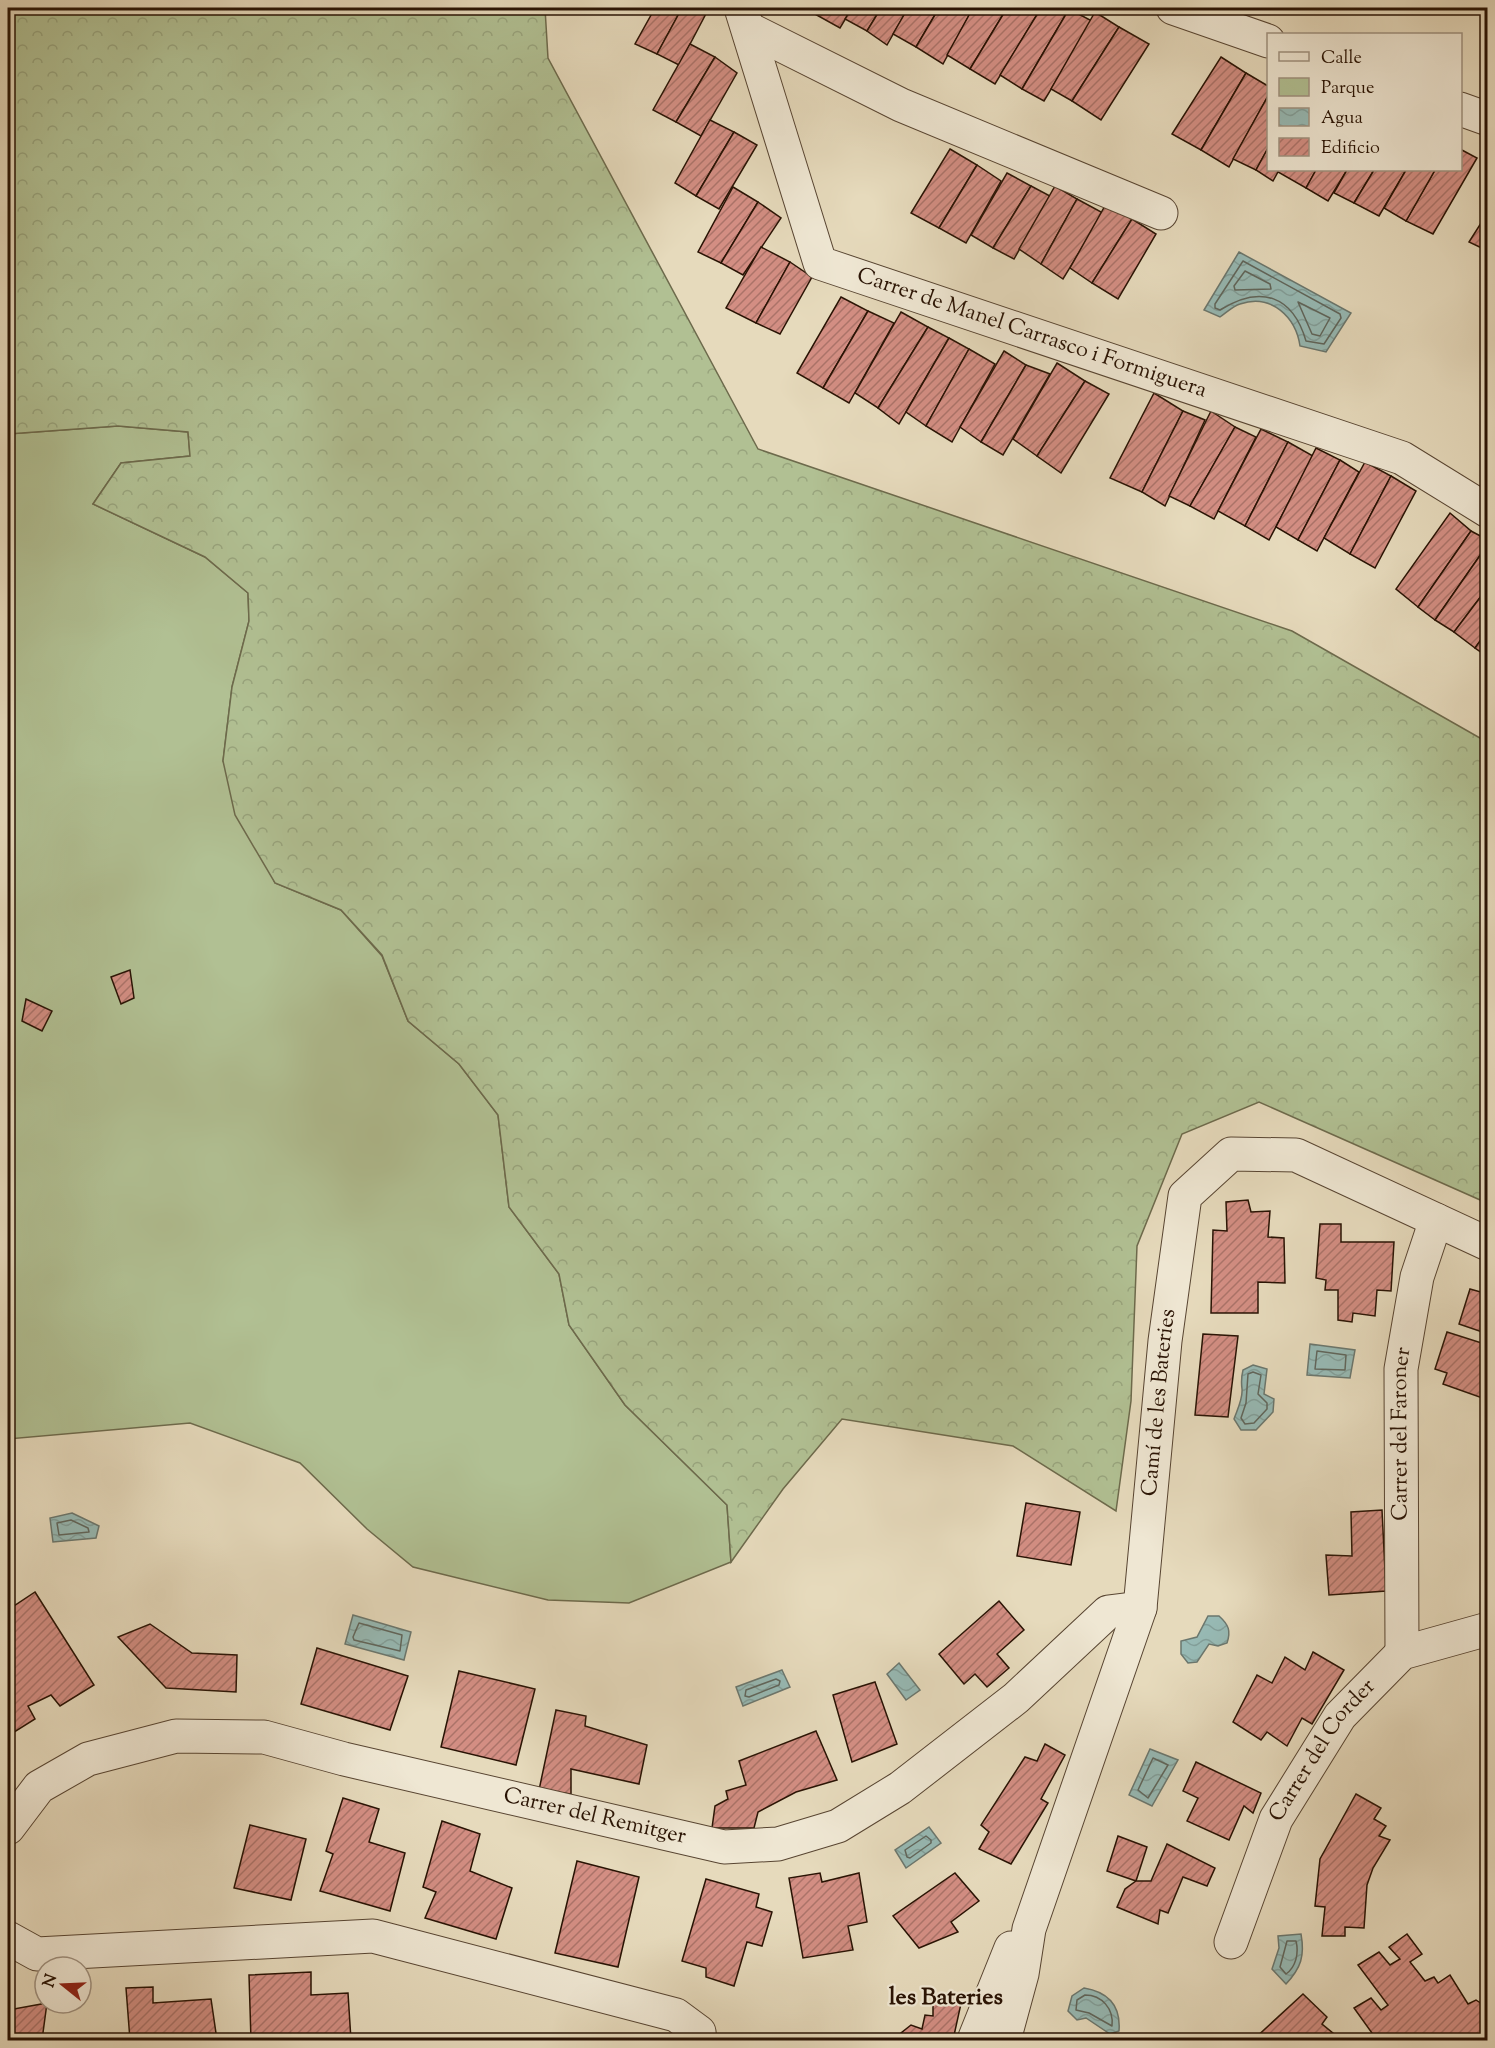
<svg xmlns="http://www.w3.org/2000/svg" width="1495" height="2048" font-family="'Sorts Mill Goudy',serif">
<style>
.green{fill:#b1c093;stroke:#6d6a4c;stroke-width:1.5}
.forest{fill:url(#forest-crowns);stroke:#6d6a4c;stroke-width:1.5}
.water{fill:url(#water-waves);stroke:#6b776e;stroke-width:1.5}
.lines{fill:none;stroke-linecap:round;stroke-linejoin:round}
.shore{stroke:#60665c;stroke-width:1.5}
.building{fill:url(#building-hatch);stroke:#291304;stroke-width:1.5}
.minor-casing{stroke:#584532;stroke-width:35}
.minor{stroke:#efe7d3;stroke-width:33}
.labels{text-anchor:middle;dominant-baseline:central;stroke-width:4.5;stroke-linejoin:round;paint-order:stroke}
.street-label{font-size:22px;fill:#291304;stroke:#efe7d3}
.neighbourhood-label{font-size:24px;font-weight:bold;fill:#291304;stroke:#efe7d3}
</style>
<defs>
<pattern id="forest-crowns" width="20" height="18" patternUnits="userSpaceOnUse" patternTransform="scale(1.5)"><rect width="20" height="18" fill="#b1c093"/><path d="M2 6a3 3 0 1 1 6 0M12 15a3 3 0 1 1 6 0" fill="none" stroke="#98a47d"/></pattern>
<pattern id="water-waves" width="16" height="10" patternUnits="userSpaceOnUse" patternTransform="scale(1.5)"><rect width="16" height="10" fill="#97bab5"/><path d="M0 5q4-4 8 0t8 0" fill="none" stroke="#829f9a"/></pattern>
<pattern id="building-hatch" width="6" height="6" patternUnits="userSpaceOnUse" patternTransform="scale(1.5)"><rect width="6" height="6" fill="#d38e83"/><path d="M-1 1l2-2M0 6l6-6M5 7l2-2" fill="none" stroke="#ab7369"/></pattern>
</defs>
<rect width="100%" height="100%" fill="#e6dabc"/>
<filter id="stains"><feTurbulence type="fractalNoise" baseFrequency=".00333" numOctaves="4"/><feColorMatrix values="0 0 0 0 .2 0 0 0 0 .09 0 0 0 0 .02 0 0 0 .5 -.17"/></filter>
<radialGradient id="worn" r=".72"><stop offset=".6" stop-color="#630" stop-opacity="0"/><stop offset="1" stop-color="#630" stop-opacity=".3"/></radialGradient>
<path class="green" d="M118 426 188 432 190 456 121 463 93 504 205 557 248 593 249 621 232 687 223 761 275 883 341 910 382 956 408 1021 459 1064 498 1115 509 1207 559 1274 569 1325 625 1405 727 1505 731 1562 629 1603 548 1600 413 1567 367 1529 300 1463 190 1423 8 1439V434Z"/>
<path class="forest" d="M8 8H545L548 58 758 449 1292 631 1487 742V1203L1259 1102 1182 1134 1137 1246 1131 1401 1116 1511 1013 1446 842 1419 783 1489 731 1562 727 1505 625 1405 569 1325 559 1274 509 1207 498 1115 459 1064 408 1021 382 955 341 910 275 883 235 815 223 761 232 687 249 621 248 593 205 557 93 504 121 463 190 456 188 432 118 426 8 434Z"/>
<g class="water">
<path d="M1239 252 1351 313 1326 352 1300 346C1296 318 1272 293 1240 304 1233 306 1226 313 1220 317L1204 310Z"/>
<path d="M1310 1344 1355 1350 1350 1378 1307 1375Z"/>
<path d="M1253 1365 1267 1369 1264 1394 1274 1399 1273 1412 1256 1430H1241L1234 1419C1237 1410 1243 1399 1242 1389 1241 1381 1241 1378 1243 1370Z"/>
<path d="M72 1513 99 1526 96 1538 53 1542 50 1518Z"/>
<path d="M353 1615 411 1632 404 1660 345 1644Z"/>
<path d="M1208 1616H1219C1229 1625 1231 1631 1227 1643L1218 1646 1209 1644 1197 1662 1188 1663 1181 1654V1641L1197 1637Z"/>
<path d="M899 1663 920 1690 906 1700 887 1674Z"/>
<path d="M782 1670 790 1687 743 1706 736 1687Z"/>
<path d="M1150 1749 1178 1760 1152 1806 1129 1795Z"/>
<path d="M929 1827 941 1843 906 1868 895 1850Z"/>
<path d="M1301 1934C1305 1956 1301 1968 1286 1984L1272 1969 1279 1948 1278 1936Z"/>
<path d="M1084 1988C1108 1992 1121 2006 1119 2031L1110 2034 1086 2018 1077 2020 1068 2011 1072 1996Z"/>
</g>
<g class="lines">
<g class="shore">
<path d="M1243 261 1340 314 1341 318 1324 344 1306 341C1293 296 1261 284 1220 310L1215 308V304Z"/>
<path d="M1245 271 1270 284 1271 289 1235 290 1234 286Z"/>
<path d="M1298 302 1330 318 1320 336 1312 334Z"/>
<path d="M1317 1351 1346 1355 1345 1370 1315 1369Z"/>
<path d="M1253 1372 1261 1375 1258 1394 1267 1403V1409L1254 1423 1245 1424 1241 1418 1246 1403 1248 1374Z"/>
<path d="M71 1520 88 1528 89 1532 59 1535 57 1523Z"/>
<path d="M359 1623 402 1635 400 1651 354 1640 353 1637Z"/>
<path d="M776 1679 780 1681 779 1685 749 1697 745 1696 746 1690Z"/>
<path d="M1153 1758 1168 1765 1148 1798 1138 1790Z"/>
<path d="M926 1836 931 1840V1843L910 1858 907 1857 905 1850Z"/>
<path d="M1287 1941H1296C1299 1953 1296 1967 1286 1974L1280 1967Z"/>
<path d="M1085 1995C1102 1995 1114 2009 1112 2026L1089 2013 1076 2010 1077 2000Z"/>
</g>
</g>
<g class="building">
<path d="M655 8H682L657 54 635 44Z"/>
<path d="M682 8H709L679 65 657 54Z"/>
<path d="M817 8H852L840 28 813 13Z"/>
<path d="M852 8H881L867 31 845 19Z"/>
<path d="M881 8H908L887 45 867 31Z"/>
<path d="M908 8H939L916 47 893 34Z"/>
<path d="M939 8H973L943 64 916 47Z"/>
<path d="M973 8H1007L970 69 947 55Z"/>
<path d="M1007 8H1041L995 84 970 69Z"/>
<path d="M1041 8 1069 9 1022 89 1000 75Z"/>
<path d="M1069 9 1092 21 1044 101 1022 89Z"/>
<path d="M1095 12 1119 27 1072 101 1051 89Z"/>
<path d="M1119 27 1149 44 1101 120 1072 101Z"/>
<path d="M690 44 715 57 676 122 653 110Z"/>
<path d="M715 57 737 73 701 136 676 122Z"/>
<path d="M1221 57 1246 73 1201 150 1172 134Z"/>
<path d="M1246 73 1268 86V96L1229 167 1201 150Z"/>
<path d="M1268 96V148L1256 170 1233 159Z"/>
<path d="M710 120 734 132 696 196 675 183Z"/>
<path d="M734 132 757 145 719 209 696 196Z"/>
<path d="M1268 148V170H1279L1273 181 1256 170Z"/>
<path d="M950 149 977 165 939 228 911 213Z"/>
<path d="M1460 149 1477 158 1433 234 1406 221 1435 170H1460Z"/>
<path d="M977 165 1001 181 966 243 939 228Z"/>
<path d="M1279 170H1316L1306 188 1278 172Z"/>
<path d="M1316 170H1347L1328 201 1306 188Z"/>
<path d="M1347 170H1374L1354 203 1334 193Z"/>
<path d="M1374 170H1406L1379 216 1354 203Z"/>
<path d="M1406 170H1435L1406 221 1384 208Z"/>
<path d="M1007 173 1031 186 993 248 971 235Z"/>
<path d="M1031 186 1050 196 1014 259 993 248Z"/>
<path d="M1055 186 1077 199 1041 264 1019 249Z"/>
<path d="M733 187 758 202 721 263 698 252Z"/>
<path d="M1077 199 1103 213 1063 279 1041 264Z"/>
<path d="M758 202 781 218 743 275 721 263Z"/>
<path d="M1106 204 1132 219 1092 283 1070 268Z"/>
<path d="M1488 212V251L1469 242Z"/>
<path d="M1132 219 1156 234 1118 299 1092 283Z"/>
<path d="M761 247 790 262 756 323 726 308Z"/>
<path d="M790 262 812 277 780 334 756 323Z"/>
<path d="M841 297 868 311 823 388 797 373Z"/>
<path d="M868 311 894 323 849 403 823 388Z"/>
<path d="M901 312 928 327 878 408 855 393Z"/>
<path d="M928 327 949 338 899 424 878 408Z"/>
<path d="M949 338 969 349 926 426 906 412Z"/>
<path d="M969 349 995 364 952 442 926 426Z"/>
<path d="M1004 351 1026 365 981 442 960 427Z"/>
<path d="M1057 363 1085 381 1037 456 1013 439Z"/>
<path d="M1026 365 1050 374 1003 455 981 442Z"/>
<path d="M1085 381 1109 394 1061 473 1037 456Z"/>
<path d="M1154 393 1183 411 1142 492 1110 478Z"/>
<path d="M1183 411 1205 420 1165 506 1142 492Z"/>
<path d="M1211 411 1235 427 1190 506 1169 496Z"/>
<path d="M1235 427 1256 437 1214 519 1190 506Z"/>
<path d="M1261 429 1288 442 1245 526 1218 511Z"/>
<path d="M1288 442 1313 456 1269 540 1245 526Z"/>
<path d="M1316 448 1340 460 1298 540 1276 527Z"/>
<path d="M1340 460 1359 472 1317 551 1298 540Z"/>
<path d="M1365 462 1391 476 1350 554 1324 538Z"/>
<path d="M1391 476 1416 491 1375 568 1350 554Z"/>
<path d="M1450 513 1471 531 1418 607 1396 589Z"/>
<path d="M1471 531 1488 540V544L1435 620 1418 607Z"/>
<path d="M1488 544V587L1454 632 1435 620Z"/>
<path d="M1488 587V630L1475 648 1454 632Z"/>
<path d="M1488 630V657L1475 648Z"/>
<path d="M130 970 134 998 121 1004 111 977Z"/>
<path d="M26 999 52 1011 42 1031 22 1021Z"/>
<path d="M1248 1200 1251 1212 1270 1211 1268 1237 1284 1238 1285 1283 1258 1282V1313H1211L1213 1230 1227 1231 1226 1202Z"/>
<path d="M1320 1224H1341V1242H1394L1391 1291 1377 1290 1375 1316 1353 1313 1352 1322 1338 1320V1290H1325L1326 1280 1316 1278Z"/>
<path d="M1470 1289 1488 1294V1334L1459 1324Z"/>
<path d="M1447 1332 1488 1345V1400L1443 1384 1447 1373 1435 1369Z"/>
<path d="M1203 1334 1238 1336 1228 1417 1195 1415Z"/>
<path d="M1026 1503 1080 1512 1071 1565 1017 1556Z"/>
<path d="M1382 1510 1386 1591 1329 1595 1326 1555 1352 1556 1351 1512Z"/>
<path d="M35 1592 94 1685 60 1706 51 1695 28 1706 35 1719 8 1736V1610Z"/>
<path d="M999 1601 1024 1630 997 1654 1009 1668 987 1687 975 1674 964 1684 939 1654Z"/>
<path d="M150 1624 192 1653 237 1655 236 1692 166 1688 118 1637Z"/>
<path d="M317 1648 408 1676 390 1730 301 1704Z"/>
<path d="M1313 1652 1344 1670 1312 1724 1302 1718 1287 1746 1267 1732 1261 1740 1233 1722 1257 1675 1272 1683 1285 1657 1305 1670Z"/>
<path d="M459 1671 535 1689 516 1765 441 1747Z"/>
<path d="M875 1682 897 1744 852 1762 833 1695Z"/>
<path d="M556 1710 586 1716 585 1726 647 1745 639 1784 571 1769V1794L539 1790Z"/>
<path d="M816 1731 837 1780 796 1792 758 1812 754 1828H712L715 1806 728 1799 726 1791 746 1785 739 1761Z"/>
<path d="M1045 1744 1065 1755 1041 1799 1048 1803 1011 1864 979 1849 989 1832 981 1825 1025 1757 1037 1761Z"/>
<path d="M1196 1762 1261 1793 1253 1813 1244 1806 1229 1840 1187 1821 1198 1798 1183 1791Z"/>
<path d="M1356 1794 1381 1808 1374 1819 1386 1826 1379 1836 1390 1840 1373 1868 1367 1885 1364 1928 1345 1927V1936H1322L1325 1907 1315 1906 1320 1859Z"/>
<path d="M343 1798 379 1809 369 1842 405 1853 390 1911 320 1891 333 1854 326 1851Z"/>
<path d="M442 1821 480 1834 470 1871 512 1888 496 1939 425 1918 436 1892 423 1887Z"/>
<path d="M250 1825 306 1839 291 1900 234 1888Z"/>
<path d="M1118 1836 1147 1847 1136 1881 1107 1871Z"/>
<path d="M1167 1844 1215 1868 1207 1886 1183 1877 1168 1913 1160 1910 1158 1924 1117 1907 1125 1889 1136 1881H1151Z"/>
<path d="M577 1861 639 1877 618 1967 555 1953Z"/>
<path d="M820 1873 822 1882 859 1873 867 1922 848 1926 853 1950 803 1958 789 1878Z"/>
<path d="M955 1873 979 1901 951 1922 958 1932 919 1948 893 1916Z"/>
<path d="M706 1879 759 1894 756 1907 772 1912 762 1946 747 1942 734 1986 706 1977V1968L682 1961Z"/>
<path d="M1407 1934 1422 1954 1410 1962 1425 1981 1434 1977 1438 1983 1450 1975 1468 2004 1476 2000 1488 2008V2040H1377L1354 2008 1371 1998 1381 2010 1388 2005 1358 1965 1379 1952 1390 1965 1400 1959 1389 1947Z"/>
<path d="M311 1972V1995L348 1993 351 2040H251L249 1975Z"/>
<path d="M153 1987V2003L211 1999 217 2040H130L126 1988Z"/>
<path d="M1303 1994 1327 2017 1322 2024 1339 2038 1337 2040H1253Z"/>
<path d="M947 1995 962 1999 953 2040H899L901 2033 911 2025 922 2029 925 2015 933 2016V2003L946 2005Z"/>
<path d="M47 2003 42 2040H8L10 2031 8 2010Z"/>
</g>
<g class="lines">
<g class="minor-casing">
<g id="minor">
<path id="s1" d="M741 8 820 263 1402 458 1488 511"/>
<path d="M1173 8 1268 41"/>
<path d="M749 29 901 105 1161 213"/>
<path d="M1460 109 1488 119"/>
<path id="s2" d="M1402 1653 1401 1369 1417 1277 1436 1220"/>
<path id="s3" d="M8 1828 39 1787 88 1759 176 1736 264 1737 344 1759 724 1847 778 1844 838 1826 900 1788 1016 1698 1108 1612 1140 1608"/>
<path d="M8 1938 37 1954 373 1936 676 2015 699 2032 700 2040"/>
<path id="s4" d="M1231 1942 1276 1819 1340 1716 1402 1653 1488 1629"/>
<path d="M974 2040 1011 1948"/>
<path id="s5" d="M1004 2040 1022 1974 1029 1929 1140 1608 1165 1341 1185 1196 1231 1154 1296 1155 1488 1244"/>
</g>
</g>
<use href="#minor" class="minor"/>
</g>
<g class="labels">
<g class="street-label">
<text stroke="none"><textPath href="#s1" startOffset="490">Carrer de Manel Carrasco i Formiguera</textPath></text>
<text stroke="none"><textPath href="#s5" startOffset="660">Camí de les Bateries</textPath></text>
<text stroke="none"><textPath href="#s2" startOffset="219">Carrer del Faroner</textPath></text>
<text stroke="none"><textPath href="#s4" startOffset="214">Carrer del Corder</textPath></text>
<text stroke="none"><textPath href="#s3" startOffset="627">Carrer del Remitger</textPath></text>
</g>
<g class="neighbourhood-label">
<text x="946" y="1998">les Bateries</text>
</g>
</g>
<rect width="1495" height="2048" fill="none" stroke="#e6dabc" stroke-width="30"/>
<rect x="9" y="9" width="1477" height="2030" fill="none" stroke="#291304" stroke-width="3"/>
<rect x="15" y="15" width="1465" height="2018" fill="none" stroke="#291304" stroke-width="1.5"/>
<rect x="1267" y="33" width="195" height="138" fill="#efe7d3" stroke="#a09280" stroke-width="1.5"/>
<rect x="1279" y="52" width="30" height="9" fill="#efe7d3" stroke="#a09280" stroke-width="1.5"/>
<text x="1321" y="63" font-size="18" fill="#291304">Calle</text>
<rect x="1279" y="78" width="30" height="18" fill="#b1c093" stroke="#a09280" stroke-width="1.5"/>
<text x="1321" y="93" font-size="18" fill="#291304">Parque</text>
<rect x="1279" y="108" width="30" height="18" fill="url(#water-waves)" stroke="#a09280" stroke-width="1.5"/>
<text x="1321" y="123" font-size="18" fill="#291304">Agua</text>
<rect x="1279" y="138" width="30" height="18" fill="url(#building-hatch)" stroke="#a09280" stroke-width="1.5"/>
<text x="1321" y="153" font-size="18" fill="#291304">Edificio</text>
<g transform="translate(63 1985) rotate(288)"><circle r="28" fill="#efe7d3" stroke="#a09280" stroke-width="1.5"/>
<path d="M0-4.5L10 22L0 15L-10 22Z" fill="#8f2418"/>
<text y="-9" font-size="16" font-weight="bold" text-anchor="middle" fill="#291304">N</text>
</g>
<rect width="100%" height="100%" filter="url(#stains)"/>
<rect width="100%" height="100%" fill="url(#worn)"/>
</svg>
